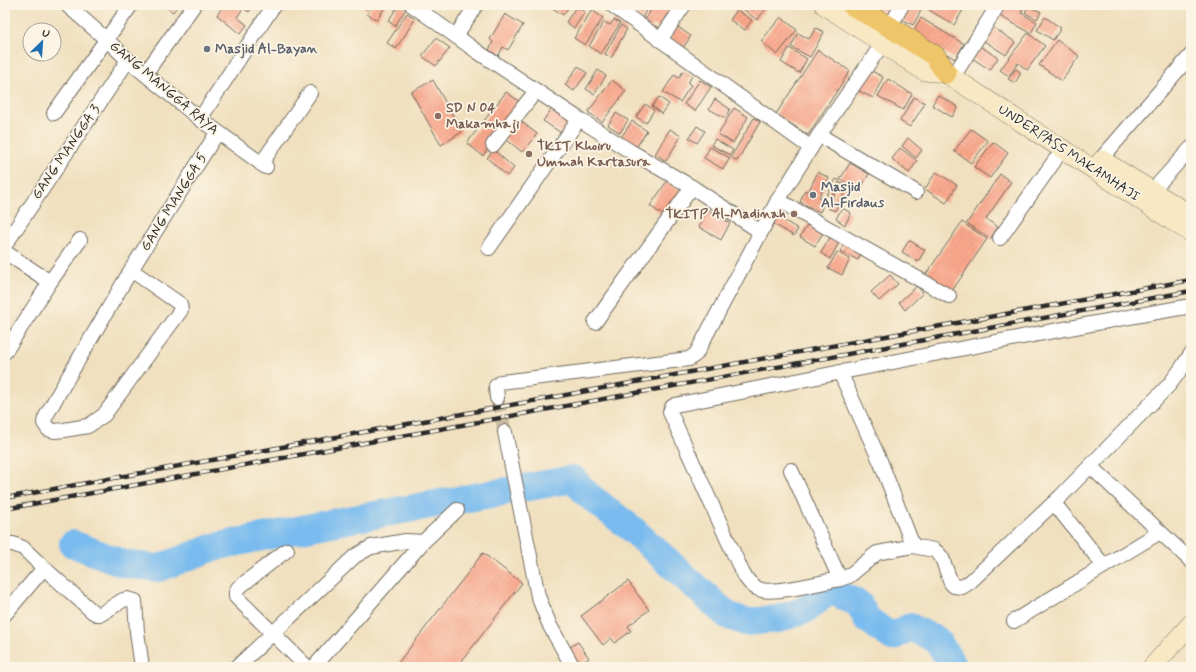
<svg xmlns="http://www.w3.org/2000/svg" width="1196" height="672" font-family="Mynerve,sans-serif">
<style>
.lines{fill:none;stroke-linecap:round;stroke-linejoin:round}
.river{stroke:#79bbee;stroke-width:28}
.building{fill:url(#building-hatch)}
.street-tunnel{stroke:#c9bca1;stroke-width:14;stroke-dasharray:14 7;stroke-linecap:butt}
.street-casing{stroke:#706a5f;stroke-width:16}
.secondary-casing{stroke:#706a5f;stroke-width:20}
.primary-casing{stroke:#706a5f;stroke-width:22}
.street{stroke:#fff;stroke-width:14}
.secondary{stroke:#f8e8c3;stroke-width:19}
.primary{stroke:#eec569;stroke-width:21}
.rail-casing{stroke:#2b2b2b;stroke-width:4.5}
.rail{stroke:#fcf5e5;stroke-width:3;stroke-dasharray:9;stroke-linecap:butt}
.worship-dot{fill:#6b7280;stroke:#fcf5e5;stroke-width:1.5}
.education-dot{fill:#8d6e63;stroke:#fcf5e5;stroke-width:1.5}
.labels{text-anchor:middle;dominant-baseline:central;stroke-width:3.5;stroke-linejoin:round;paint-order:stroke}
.worship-label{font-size:14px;font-weight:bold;fill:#5b616d;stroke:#fcf5e5;text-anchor:start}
.street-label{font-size:14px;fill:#2b2b2b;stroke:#fcf5e5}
.education-label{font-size:14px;font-weight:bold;fill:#785e54;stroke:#fcf5e5;text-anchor:start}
</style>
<defs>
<pattern id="building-hatch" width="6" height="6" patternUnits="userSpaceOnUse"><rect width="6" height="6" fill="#faa78c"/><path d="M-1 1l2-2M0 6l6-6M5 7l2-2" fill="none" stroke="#d69079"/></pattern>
</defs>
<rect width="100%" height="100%" fill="#fcf5e5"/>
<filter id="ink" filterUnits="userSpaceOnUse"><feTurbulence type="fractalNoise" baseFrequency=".025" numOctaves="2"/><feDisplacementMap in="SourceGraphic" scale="8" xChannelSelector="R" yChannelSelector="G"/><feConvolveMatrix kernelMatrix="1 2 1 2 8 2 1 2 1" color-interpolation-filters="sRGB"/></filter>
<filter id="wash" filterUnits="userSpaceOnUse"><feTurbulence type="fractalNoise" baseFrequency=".012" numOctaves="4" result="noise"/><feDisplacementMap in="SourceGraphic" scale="16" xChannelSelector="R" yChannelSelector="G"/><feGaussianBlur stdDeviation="0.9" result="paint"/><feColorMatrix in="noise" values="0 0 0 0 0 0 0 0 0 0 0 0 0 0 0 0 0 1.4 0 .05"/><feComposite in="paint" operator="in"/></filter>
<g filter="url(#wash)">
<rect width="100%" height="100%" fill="#f0e0bf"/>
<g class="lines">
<path class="river" d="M73 544 125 564 159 568 214 547 331 523 573 479 588 495 632 529 727 615 746 622 778 619 805 610 830 590 859 604 867 619 892 637 910 627 937 640 954 667"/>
</g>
<g id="blocks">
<g class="building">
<path d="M163 5H178L173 12Z"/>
<path d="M230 5H236L242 10 237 17 247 25 240 34 217 15 223 6 227 9Z"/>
<path d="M239 5H252L253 6 249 12Z"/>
<path d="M360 5H369L367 9Z"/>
<path d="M373 5H386L377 20 367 14Z"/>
<path d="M399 5 406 9 395 26 388 21Z"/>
<path d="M526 5H537L534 10Z"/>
<path d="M548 5H570L563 15Z"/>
<path d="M627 5H644L648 7 642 18 625 8Z"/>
<path d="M654 5H660L670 11 660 28 653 25 650 29 642 25Z"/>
<path d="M738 5H769L757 20Z"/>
<path d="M877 5H898L891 17 875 8Z"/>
<path d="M906 5H924L913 25 899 18Z"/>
<path d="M932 5H966L954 25 929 10Z"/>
<path d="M1001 5H1016L1023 9 1021 13 1037 22 1031 33 996 14Z"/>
<path d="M1028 6 1041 12 1037 19 1025 13Z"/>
<path d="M576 7 585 12 574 28 566 22Z"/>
<path d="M592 10 603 18 585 45 574 38Z"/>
<path d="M737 10 752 20 745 30 730 20Z"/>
<path d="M407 13 415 19 396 49 387 43Z"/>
<path d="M505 14 523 25 508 50 503 47 498 56 489 50 493 42 490 39Z"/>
<path d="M781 17 797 30 777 55 761 41Z"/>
<path d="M1045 17 1061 28 1053 40 1037 30Z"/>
<path d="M921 18 964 44 955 59 912 33Z"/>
<path d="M614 20 620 23 601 54 589 46 604 22 610 25Z"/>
<path d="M621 25 627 29 611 58 605 54Z"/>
<path d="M990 25 1015 42 1006 55 981 39Z"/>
<path d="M678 27 691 36 683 48 669 39Z"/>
<path d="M816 28 824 32 810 57 791 47 798 33 809 39Z"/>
<path d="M1028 33 1045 46 1027 70 1018 63 1009 76 1000 70Z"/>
<path d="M436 38 450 48 436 66 422 56Z"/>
<path d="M1057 40 1079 56 1062 81 1039 65Z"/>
<path d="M980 46 998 58 990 70 972 58Z"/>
<path d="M789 48 807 59 799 73 781 62Z"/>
<path d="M818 50 850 71 808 135 776 114Z"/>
<path d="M578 66 587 73 574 91 565 85Z"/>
<path d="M868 69 883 77 873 98 857 90Z"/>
<path d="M1016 69 1021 73 1015 83 1008 79Z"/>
<path d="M598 70 606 76 594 94 586 89Z"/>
<path d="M683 71 692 76 688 83 691 85 680 102 663 92 674 75 679 78Z"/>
<path d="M888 79 912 94 903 110 878 96Z"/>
<path d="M433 80 462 132 441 145 411 92Z"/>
<path d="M612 80 626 91 602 122 588 112Z"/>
<path d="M700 80 711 87 695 111 684 104Z"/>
<path d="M506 92 523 104 491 144 483 156 467 143Z"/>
<path d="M938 95 958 107 952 117 932 105Z"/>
<path d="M659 97 669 104 662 114 652 106Z"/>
<path d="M914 97 925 103 910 127 900 121Z"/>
<path d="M715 99 730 109 725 118 709 109Z"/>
<path d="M645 104 654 110 646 123 636 117Z"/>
<path d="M552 108 572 121 563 134 543 121Z"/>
<path d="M734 108 748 117 733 143 718 134Z"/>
<path d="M616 113 628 120 620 133 608 125Z"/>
<path d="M517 118 537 134 522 152 502 136Z"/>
<path d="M754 118 760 122 737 161 731 157Z"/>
<path d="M632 121 647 131 635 149 620 139Z"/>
<path d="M697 126 705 131 697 143 689 138Z"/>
<path d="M670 129 681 136 666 161 655 154Z"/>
<path d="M971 129 988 141 971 163 954 151Z"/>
<path d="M908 138 922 150 916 158 902 146Z"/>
<path d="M715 139 733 150 730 155 711 145Z"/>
<path d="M993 142 1008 153 990 178 974 167Z"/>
<path d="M710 147 730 158 723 169 704 158Z"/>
<path d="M900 148 917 161 909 173 892 159Z"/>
<path d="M494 150 514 168 507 176 487 158Z"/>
<path d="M850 163 869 174 859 191 840 179Z"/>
<path d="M818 172 829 178 819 197 825 200 820 212 800 202 805 190 808 192Z"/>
<path d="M936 172 957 185 946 203 925 189Z"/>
<path d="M1000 174 1011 182 986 219 998 227 990 239 967 223Z"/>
<path d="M836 179 840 181 831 197 827 195Z"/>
<path d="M667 181 683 192 666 217 650 206Z"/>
<path d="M841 183 848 187 835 211 828 208Z"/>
<path d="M842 208 851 213 845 225 836 219Z"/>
<path d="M708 210 730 223 721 240 699 227Z"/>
<path d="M777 216 798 229 794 236 772 223Z"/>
<path d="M810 220 825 229 815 246 800 237Z"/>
<path d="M962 222 987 239 950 294 924 277Z"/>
<path d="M833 232 842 237 830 259 821 253Z"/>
<path d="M909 240 925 250 918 262 902 252Z"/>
<path d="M845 242 862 251 858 260 840 251Z"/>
<path d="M837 252 850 259 842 275 828 268Z"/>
<path d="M890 275 898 284 879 301 871 292Z"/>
<path d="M917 286 923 293 905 310 899 302Z"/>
<path d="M483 553 522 583 457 667H395Z"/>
<path d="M628 581 649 610 628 626 631 631 615 643 611 638 603 645 581 616Z"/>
<path d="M578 642 589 658 577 666 565 650Z"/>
</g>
</g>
</g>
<g filter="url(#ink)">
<use href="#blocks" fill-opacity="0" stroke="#706a5f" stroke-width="1"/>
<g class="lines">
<path class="street-tunnel" d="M497 398 505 432"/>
<g class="street-casing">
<g id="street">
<path d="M67 5 107 40 128 60 200 119 266 167"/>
<path d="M412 5 478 52 579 119 630 151 692 187 761 232"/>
<path d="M612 5 811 148"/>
<path d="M890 27 902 5"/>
<path d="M456 36 476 5"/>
<path d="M660 40 684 5"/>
<path d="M958 69 998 5"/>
<path d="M145 74 194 5"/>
<path d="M54 113 131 5"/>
<path d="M200 119 274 5"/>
<path d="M819 135 916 192"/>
<path d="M493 145 536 91"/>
<path d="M1101 159 1191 55"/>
<path d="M261 164 310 93"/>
<path d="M1152 191 1191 148"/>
<path d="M778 200 949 296"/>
<path d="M1000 238 1055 160"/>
<path d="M5 245 128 60"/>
<path d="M489 248 579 119"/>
<path d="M5 252 50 282"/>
<path d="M131 270 180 304 181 310 104 415 88 426 64 430 55 431 48 429 44 423 45 418 56 398 131 270 217 133"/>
<path d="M1191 306C1018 336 847 371 675 405L672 407 670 412 743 574C748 581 753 588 762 590 777 594 823 582 840 579L849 576 877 553 913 546 934 550 938 553 942 558 951 583 954 586 962 587 970 582 1061 496 1169 385 1181 369 1191 354"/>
<path d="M595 322 692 187"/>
<path d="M5 352 50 282 80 240"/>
<path d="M840 372 881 463 913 546"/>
<path d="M497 398 496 386 501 382 689 359 696 354 778 200 819 135 883 43"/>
<path d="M505 432 538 596 550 626 573 667"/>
<path d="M1090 466 1191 561"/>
<path d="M791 470 840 579"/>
<path d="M1054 503 1104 566"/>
<path d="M5 544H13L23 548 44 568 93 612 97 614H101L123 600 127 599 135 601 137 632 142 667"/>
<path d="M287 550 238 588 236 592V597L307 667"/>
<path d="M5 614 44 568"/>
<path d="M1014 621 1160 532"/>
<path d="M237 667 355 556 371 547 406 541 423 542 457 510"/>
<path d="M314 667 423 542"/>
</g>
</g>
<g class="secondary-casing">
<g id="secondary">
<path d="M824 5 924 71 946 73 1191 233"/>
<path d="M1102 160 1191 215"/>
<path d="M1152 667 1191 624"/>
</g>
</g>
<g class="primary-casing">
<path id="primary" d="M852 5 890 27 935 56 946 73"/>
</g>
<use href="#street" class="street"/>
<use href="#secondary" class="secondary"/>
<use href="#primary" class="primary"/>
<g class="rail-casing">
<g id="rail">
<path d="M5 498 1191 280"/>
<path d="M5 509 1191 291"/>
</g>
</g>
<use href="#rail" class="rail"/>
</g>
</g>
<g class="worship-dot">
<circle cx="207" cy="49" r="4"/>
<circle cx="813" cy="195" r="4"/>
</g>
<g class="education-dot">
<circle cx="438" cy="116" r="4"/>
<circle cx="529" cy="154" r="4"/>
<circle cx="794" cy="214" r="4"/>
</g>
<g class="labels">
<g class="worship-label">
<text x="215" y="49">Masjid Al-Bayan</text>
<text x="821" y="187">Masjid<tspan x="821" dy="16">Al-Firdaus</tspan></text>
</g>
<g class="street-label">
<text transform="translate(164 88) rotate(40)">GANG MANGGA RAYA</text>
<text transform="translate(66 152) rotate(-56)">GANG MANGGA 3</text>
<text transform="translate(1069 153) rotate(33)">UNDERPASS MAKAMHAJI</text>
<text transform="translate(174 202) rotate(-58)">GANG MANGGA 5</text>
</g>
<g class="education-label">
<text x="446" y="108">SD N 04<tspan x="446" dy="16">Makamhaji</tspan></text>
<text x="537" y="146">TKIT Khoiru<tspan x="537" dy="16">Ummah Kartasura</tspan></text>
<text x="786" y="214" text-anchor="end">TKITP Al-Madinah</text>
</g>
</g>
<rect width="1196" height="672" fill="none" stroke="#fcf5e5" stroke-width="20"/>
<g transform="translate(42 42) rotate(25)"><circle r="19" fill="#fcf5e5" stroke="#a8a49b"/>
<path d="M0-3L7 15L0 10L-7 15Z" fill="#1f6fb2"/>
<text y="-6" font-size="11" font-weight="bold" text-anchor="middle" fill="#2b2b2b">U</text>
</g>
</svg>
